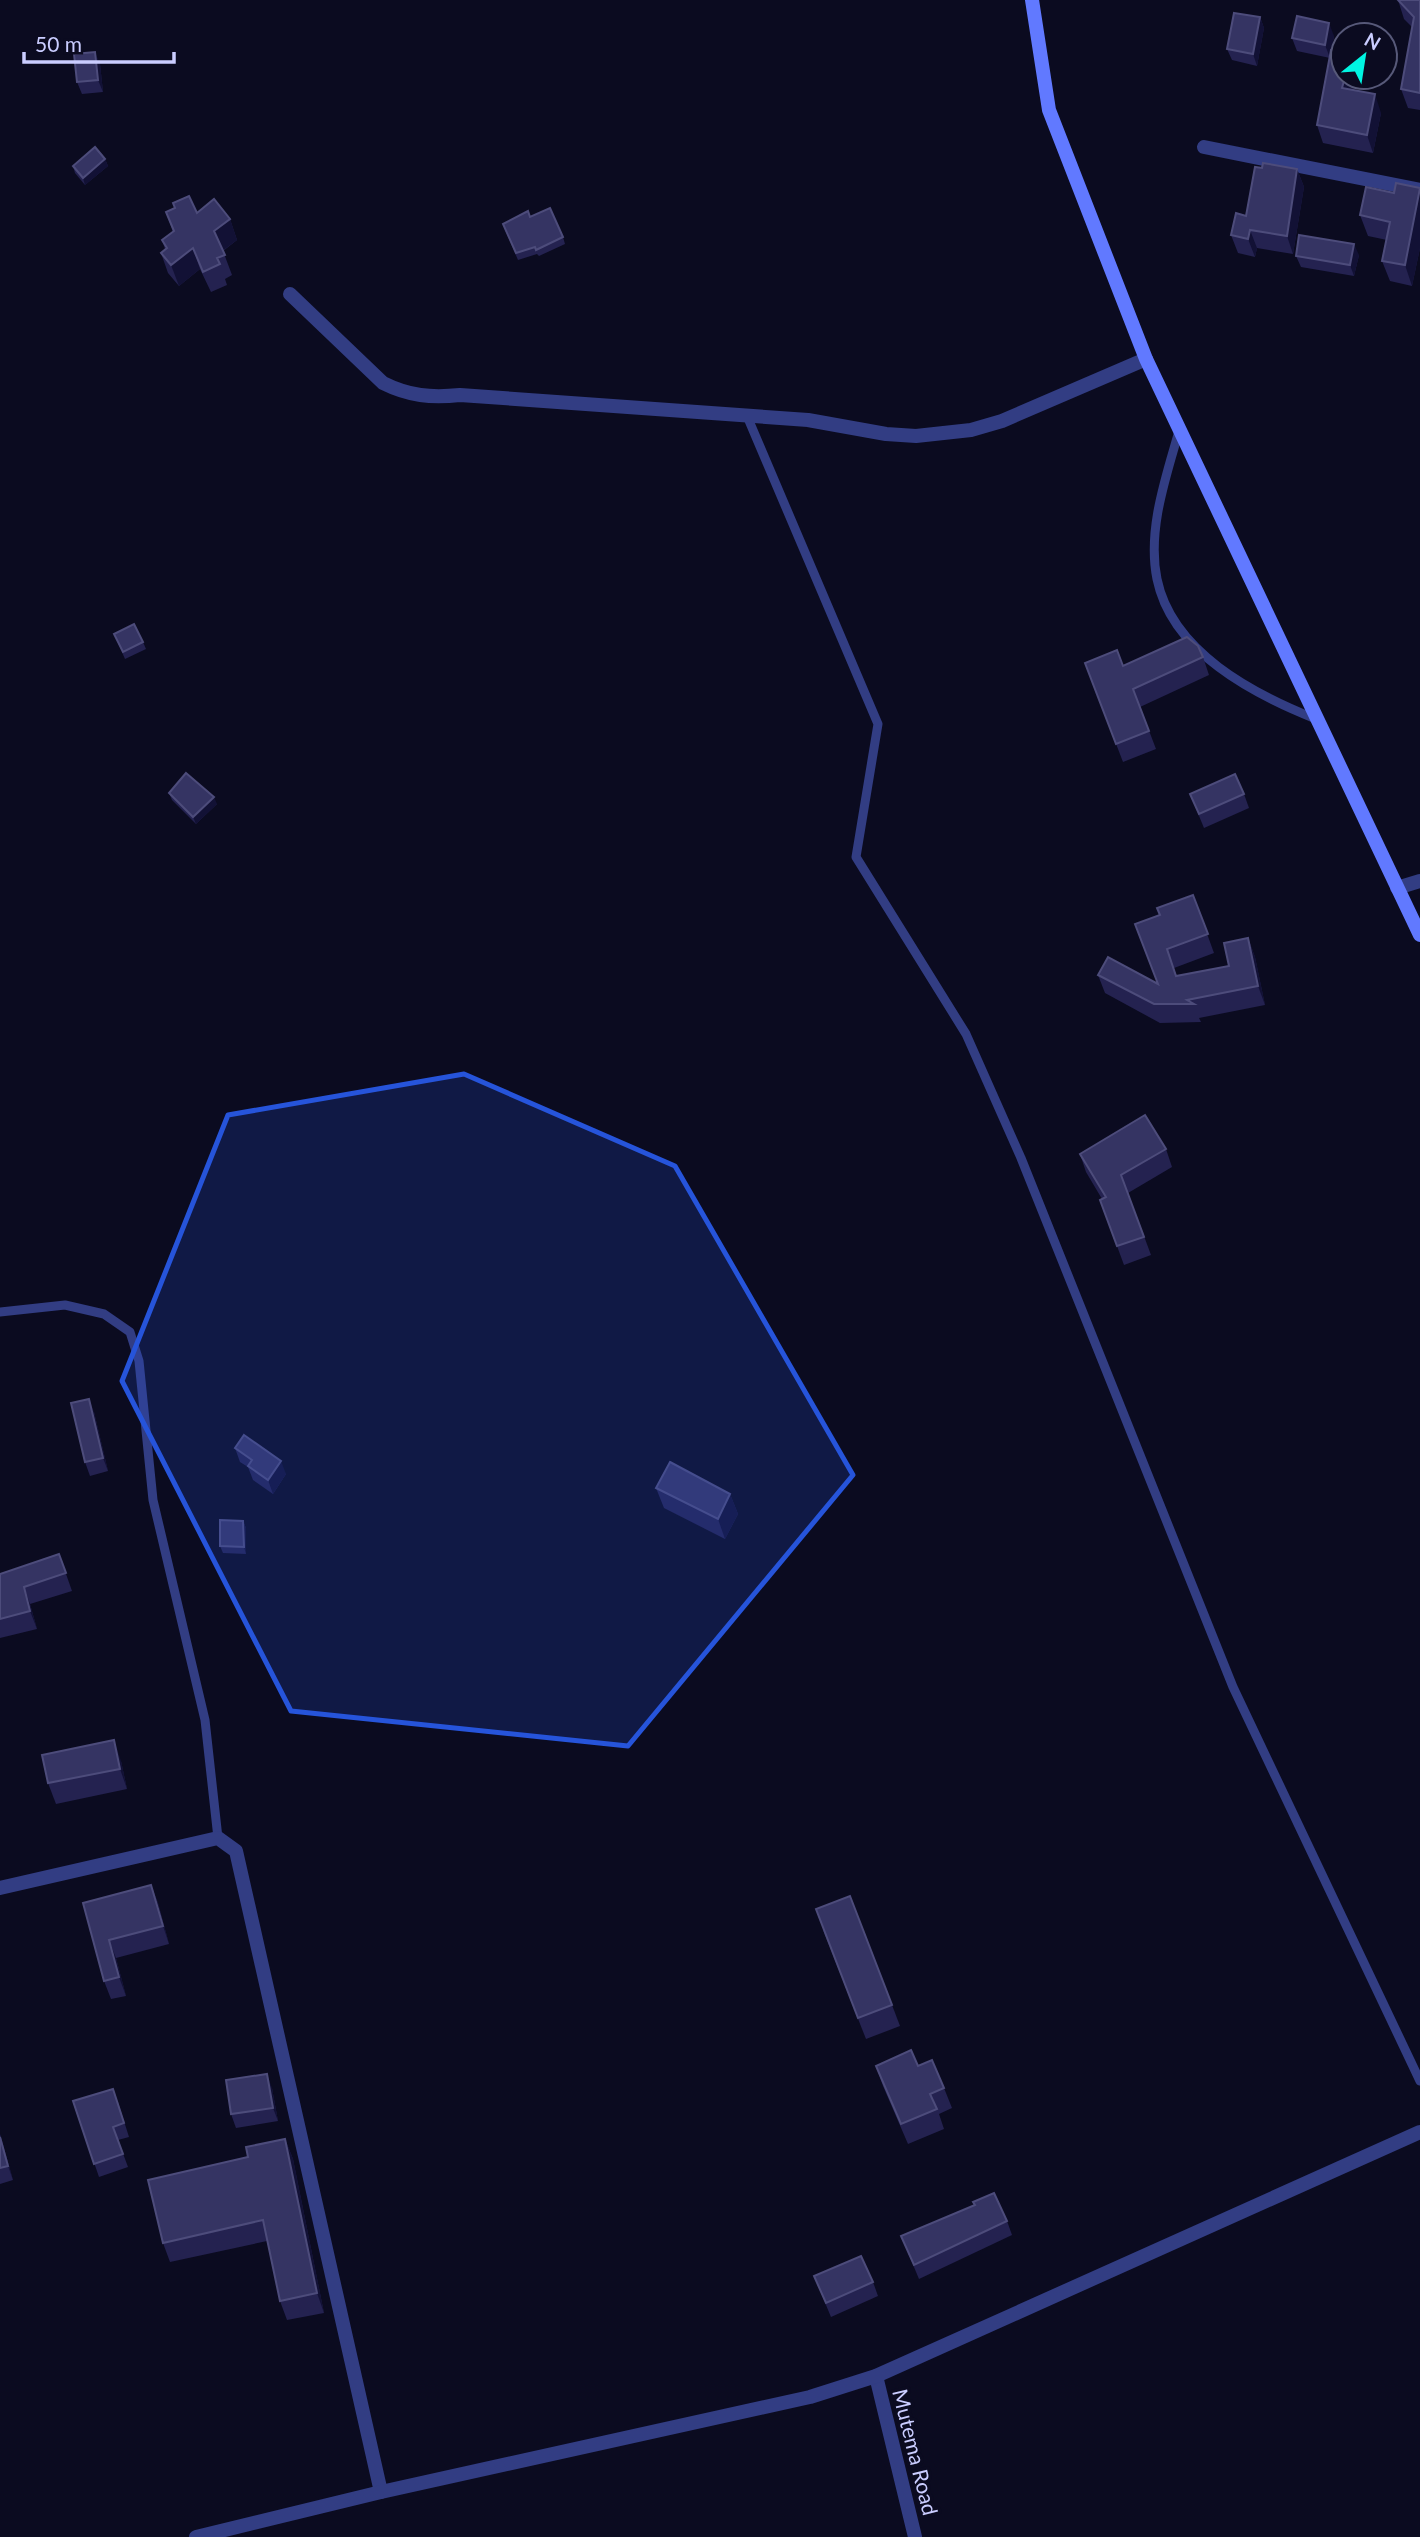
<svg xmlns="http://www.w3.org/2000/svg" width="1420" height="2537" font-family="Lato,sans-serif">
<style>
.lines{fill:none;stroke-linecap:round;stroke-linejoin:round}
.lane{stroke:#323d83;stroke-width:9}
.street{stroke:#323d83;stroke-width:14}
.secondary{stroke:#6179ff;stroke-width:14}
.wall{fill:#242250}
.shaded-wall{fill:#121135}
.building{fill:#353463;stroke:#4d4c7b;stroke-width:2}
.marked{fill:#2654da;fill-opacity:0.2;stroke:#2654da;stroke-width:5;stroke-linejoin:round}
.labels{text-anchor:middle;dominant-baseline:central;stroke-width:7;stroke-linejoin:round;paint-order:stroke}
.street-label{font-size:21px;fill:#cacdff;stroke:#0b0b20}
</style>
<rect width="100%" height="100%" fill="#0b0b20"/>
<g class="lines">
<g class="lane">
<path d="M747 416 878 724 856 857 966 1034 1021 1158 1233 1687 1420 2081"/>
<path d="M1179 431C1166 477 1147 530 1157 579 1172 652 1253 694 1316 719"/>
<path d="M0 1312 65 1305 104 1314 130 1332 139 1361 153 1500 205 1720 218 1838"/>
</g>
<g class="street">
<path d="M1204 147 1420 190"/>
<path d="M290 294 383 383C409 396 431 398 460 395L808 420 886 434 916 436 971 430 1002 421 1146 359"/>
<path d="M1397 888 1420 881"/>
<path d="M0 1888 218 1838 236 1851 381 2492"/>
<path d="M876 2376 915 2537"/>
<path d="M196 2537 381 2492 810 2397 876 2376 1420 2132"/>
</g>
<path class="secondary" d="M1032 0 1049 110 1146 359 1420 935"/>
</g>
<g class="wall">
<path d="M1398 0H1420V110L1408 108 1401 89 1412 27 1404 19Z"/>
<path d="M1260 17 1264 28 1257 66 1232 60 1227 49Z"/>
<path d="M1334 36 1330 58 1297 51 1292 38Z"/>
<path d="M100 64 103 92 82 94 77 82Z"/>
<path d="M1343 77H1356L1353 90 1381 113 1373 153 1323 143 1317 125Z"/>
<path d="M105 159 108 166 85 185 75 173 73 166Z"/>
<path d="M1262 168 1297 169 1304 187 1293 254 1257 248 1255 257 1238 253 1231 235 1246 216Z"/>
<path d="M1420 188V248L1412 286 1390 281 1382 261 1387 240 1368 236 1360 215 1394 193Z"/>
<path d="M166 212 197 213 230 219 237 240 223 251 232 275 225 279 227 285 211 292 200 269 179 286 168 273 161 253 165 249 162 240 173 232Z"/>
<path d="M530 217 563 237 565 244 539 256 537 254 518 260 505 230Z"/>
<path d="M1359 255 1354 276 1301 267 1296 256Z"/>
<path d="M114 634 143 642 146 649 125 659Z"/>
<path d="M1203 657 1209 675 1140 707 1156 749 1123 762 1085 663 1123 666Z"/>
<path d="M169 793 217 804 196 824 172 800Z"/>
<path d="M1190 794H1244L1249 808 1204 828Z"/>
<path d="M1193 895 1214 953 1174 968 1176 976 1229 966 1248 938 1255 957 1265 1005 1199 1018 1201 1022 1160 1023 1105 993 1098 975 1157 984 1160 915Z"/>
<path d="M1166 1149 1172 1167 1128 1193 1151 1255 1124 1265 1100 1200 1102 1199 1086 1172 1080 1154Z"/>
<path d="M94 1412 108 1471 90 1476 85 1462Z"/>
<path d="M235 1448 286 1474 273 1494 253 1480 248 1467 240 1462Z"/>
<path d="M656 1488 730 1494 738 1514 725 1539 664 1508Z"/>
<path d="M243 1521 246 1528V1554L223 1553 220 1546Z"/>
<path d="M59 1554 72 1591 30 1604 37 1629 0 1638V1574Z"/>
<path d="M121 1761 127 1789 56 1804 48 1783Z"/>
<path d="M151 1885 158 1903 169 1944 116 1958 126 1996 111 1999 104 1981 83 1903Z"/>
<path d="M823 1930 892 2005 900 2026 866 2039Z"/>
<path d="M876 2066H918L944 2088 952 2108 939 2114 944 2129 908 2144 883 2086Z"/>
<path d="M272 2088 278 2121 236 2128 231 2114Z"/>
<path d="M73 2101 118 2102 129 2137 118 2140 128 2167 99 2177Z"/>
<path d="M0 2134 13 2180 0 2184Z"/>
<path d="M285 2139 293 2159 324 2313 287 2320 280 2301 267 2241 170 2262 163 2243 248 2157Z"/>
<path d="M1007 2221 1012 2235 919 2279 901 2236Z"/>
<path d="M814 2276 873 2282 878 2296 831 2317Z"/>
</g>
<g class="shaded-wall">
<path d="M1260 17 1264 28 1257 66 1253 54Z"/>
<path d="M1329 23 1334 36 1330 58 1325 45Z"/>
<path d="M95 52 100 64 103 92 98 80Z"/>
<path d="M1345 77H1356L1349 106 1342 88Z"/>
<path d="M1375 94 1381 113 1373 153 1367 135Z"/>
<path d="M105 159 108 166 85 185 83 178Z"/>
<path d="M1297 169 1304 187 1293 254 1287 236Z"/>
<path d="M1420 191V248L1412 286 1405 265Z"/>
<path d="M230 219 237 240 221 252 214 231Z"/>
<path d="M1250 230 1257 248 1255 257 1248 239Z"/>
<path d="M1354 244 1359 255 1354 276 1350 265Z"/>
<path d="M193 248 200 269 179 286 171 265Z"/>
<path d="M214 797 217 804 196 824 193 817Z"/>
<path d="M1248 938 1255 957 1265 1005 1258 986Z"/>
<path d="M89 1399 94 1412 108 1471 103 1458Z"/>
<path d="M281 1461 286 1474 273 1494 268 1480Z"/>
<path d="M730 1494 738 1514 725 1539 718 1519Z"/>
<path d="M243 1521 246 1528V1554L244 1547Z"/>
<path d="M24 1587 30 1604 37 1629 30 1611Z"/>
<path d="M114 1740 121 1761 127 1789 120 1769Z"/>
<path d="M151 1885 158 1903 169 1944 163 1926Z"/>
<path d="M109 1940 116 1958 126 1996 119 1977Z"/>
<path d="M267 2074 272 2088 278 2121 273 2108Z"/>
<path d="M0 2134 13 2180 8 2166Z"/>
<path d="M285 2139 293 2159 324 2313 317 2293Z"/>
</g>
<g class="building">
<path d="M1398 0H1420V93L1401 89 1414 17Z"/>
<path d="M1234 13 1260 17 1253 54 1227 49Z"/>
<path d="M1297 16 1329 23 1325 45 1292 38Z"/>
<path d="M1331 50 1343 53V77H1345L1342 88 1375 94 1367 135 1317 125Z"/>
<path d="M95 52 98 80 77 82 74 54Z"/>
<path d="M95 147 105 159 83 178 73 166Z"/>
<path d="M1263 163 1297 169 1287 236 1250 230 1248 239 1231 235 1236 213 1246 216 1255 167 1262 168Z"/>
<path d="M1396 183 1420 188 1405 265 1382 261 1390 222 1360 215 1366 187 1394 193Z"/>
<path d="M189 196 197 213 214 199 230 219 214 231 225 255 217 258 220 264 203 272 193 248 171 265 161 253 167 248 162 240 174 231 166 212 175 208 173 203Z"/>
<path d="M550 208 563 237 536 250 535 247 516 253 503 224 528 211 530 217Z"/>
<path d="M1299 235 1354 244 1350 265 1296 256Z"/>
<path d="M134 624 143 642 123 652 114 634Z"/>
<path d="M1187 637 1198 646 1203 657 1133 689 1149 731 1116 744 1085 663 1117 650 1123 666Z"/>
<path d="M186 773 214 797 193 817 169 793Z"/>
<path d="M1235 774 1244 794 1199 814 1190 794Z"/>
<path d="M1193 895 1208 934 1167 949 1176 976 1229 966 1224 943 1248 938 1258 986 1187 1000 1194 1004H1154L1098 975 1108 957 1158 984 1135 924 1160 915 1157 908Z"/>
<path d="M1145 1115 1166 1149 1121 1175 1144 1237 1117 1246 1100 1200 1106 1197 1080 1154Z"/>
<path d="M89 1399 103 1458 85 1462 71 1403Z"/>
<path d="M244 1435 281 1461 268 1480 248 1466 252 1460 235 1448Z"/>
<path d="M670 1462 730 1494 718 1519 656 1488Z"/>
<path d="M220 1520 243 1521 244 1547 220 1546Z"/>
<path d="M59 1554 66 1573 24 1587 30 1611 0 1619V1574Z"/>
<path d="M114 1740 120 1769 48 1783 42 1755Z"/>
<path d="M151 1885 163 1926 109 1940 119 1977 104 1981 83 1903Z"/>
<path d="M850 1896 892 2005 858 2018 816 1909Z"/>
<path d="M911 2050 918 2066 932 2060 944 2088 930 2094 937 2109 901 2124 876 2066Z"/>
<path d="M267 2074 273 2108 231 2114 226 2080Z"/>
<path d="M113 2089 124 2123 113 2127 123 2154 94 2164 73 2101Z"/>
<path d="M0 2137 8 2166 0 2168Z"/>
<path d="M285 2139 317 2293 280 2301 263 2220 163 2243 148 2180 248 2157 246 2147Z"/>
<path d="M994 2193 1007 2221 914 2265 901 2236 975 2205 973 2202Z"/>
<path d="M861 2256 873 2282 826 2303 814 2276Z"/>
</g>
<path class="marked" d="M464 1074 675 1166 853 1475 628 1746 291 1711 122 1381 228 1115Z"/>
<g class="labels">
<g class="street-label">
<text transform="translate(916 2452) rotate(76)">Mutema Road</text>
</g>
</g>
<g transform="translate(1364 56) rotate(30)"><circle r="33" fill="#0b0b20" stroke="#575979" stroke-width="2"/>
<path d="M0-5L12 26L0 18L-12 26Z" fill="#00f5e2"/>
<text y="-10" font-size="19" font-weight="bold" text-anchor="middle" fill="#cacdff">N</text>
</g>
<path d="M24 52v10h150v-10" fill="none" stroke="#cacdff" stroke-width="3.5"/>
<text x="35" y="52" font-size="21" fill="#cacdff" stroke="#0b0b20" stroke-width="5" paint-order="stroke">50 m</text>
</svg>
